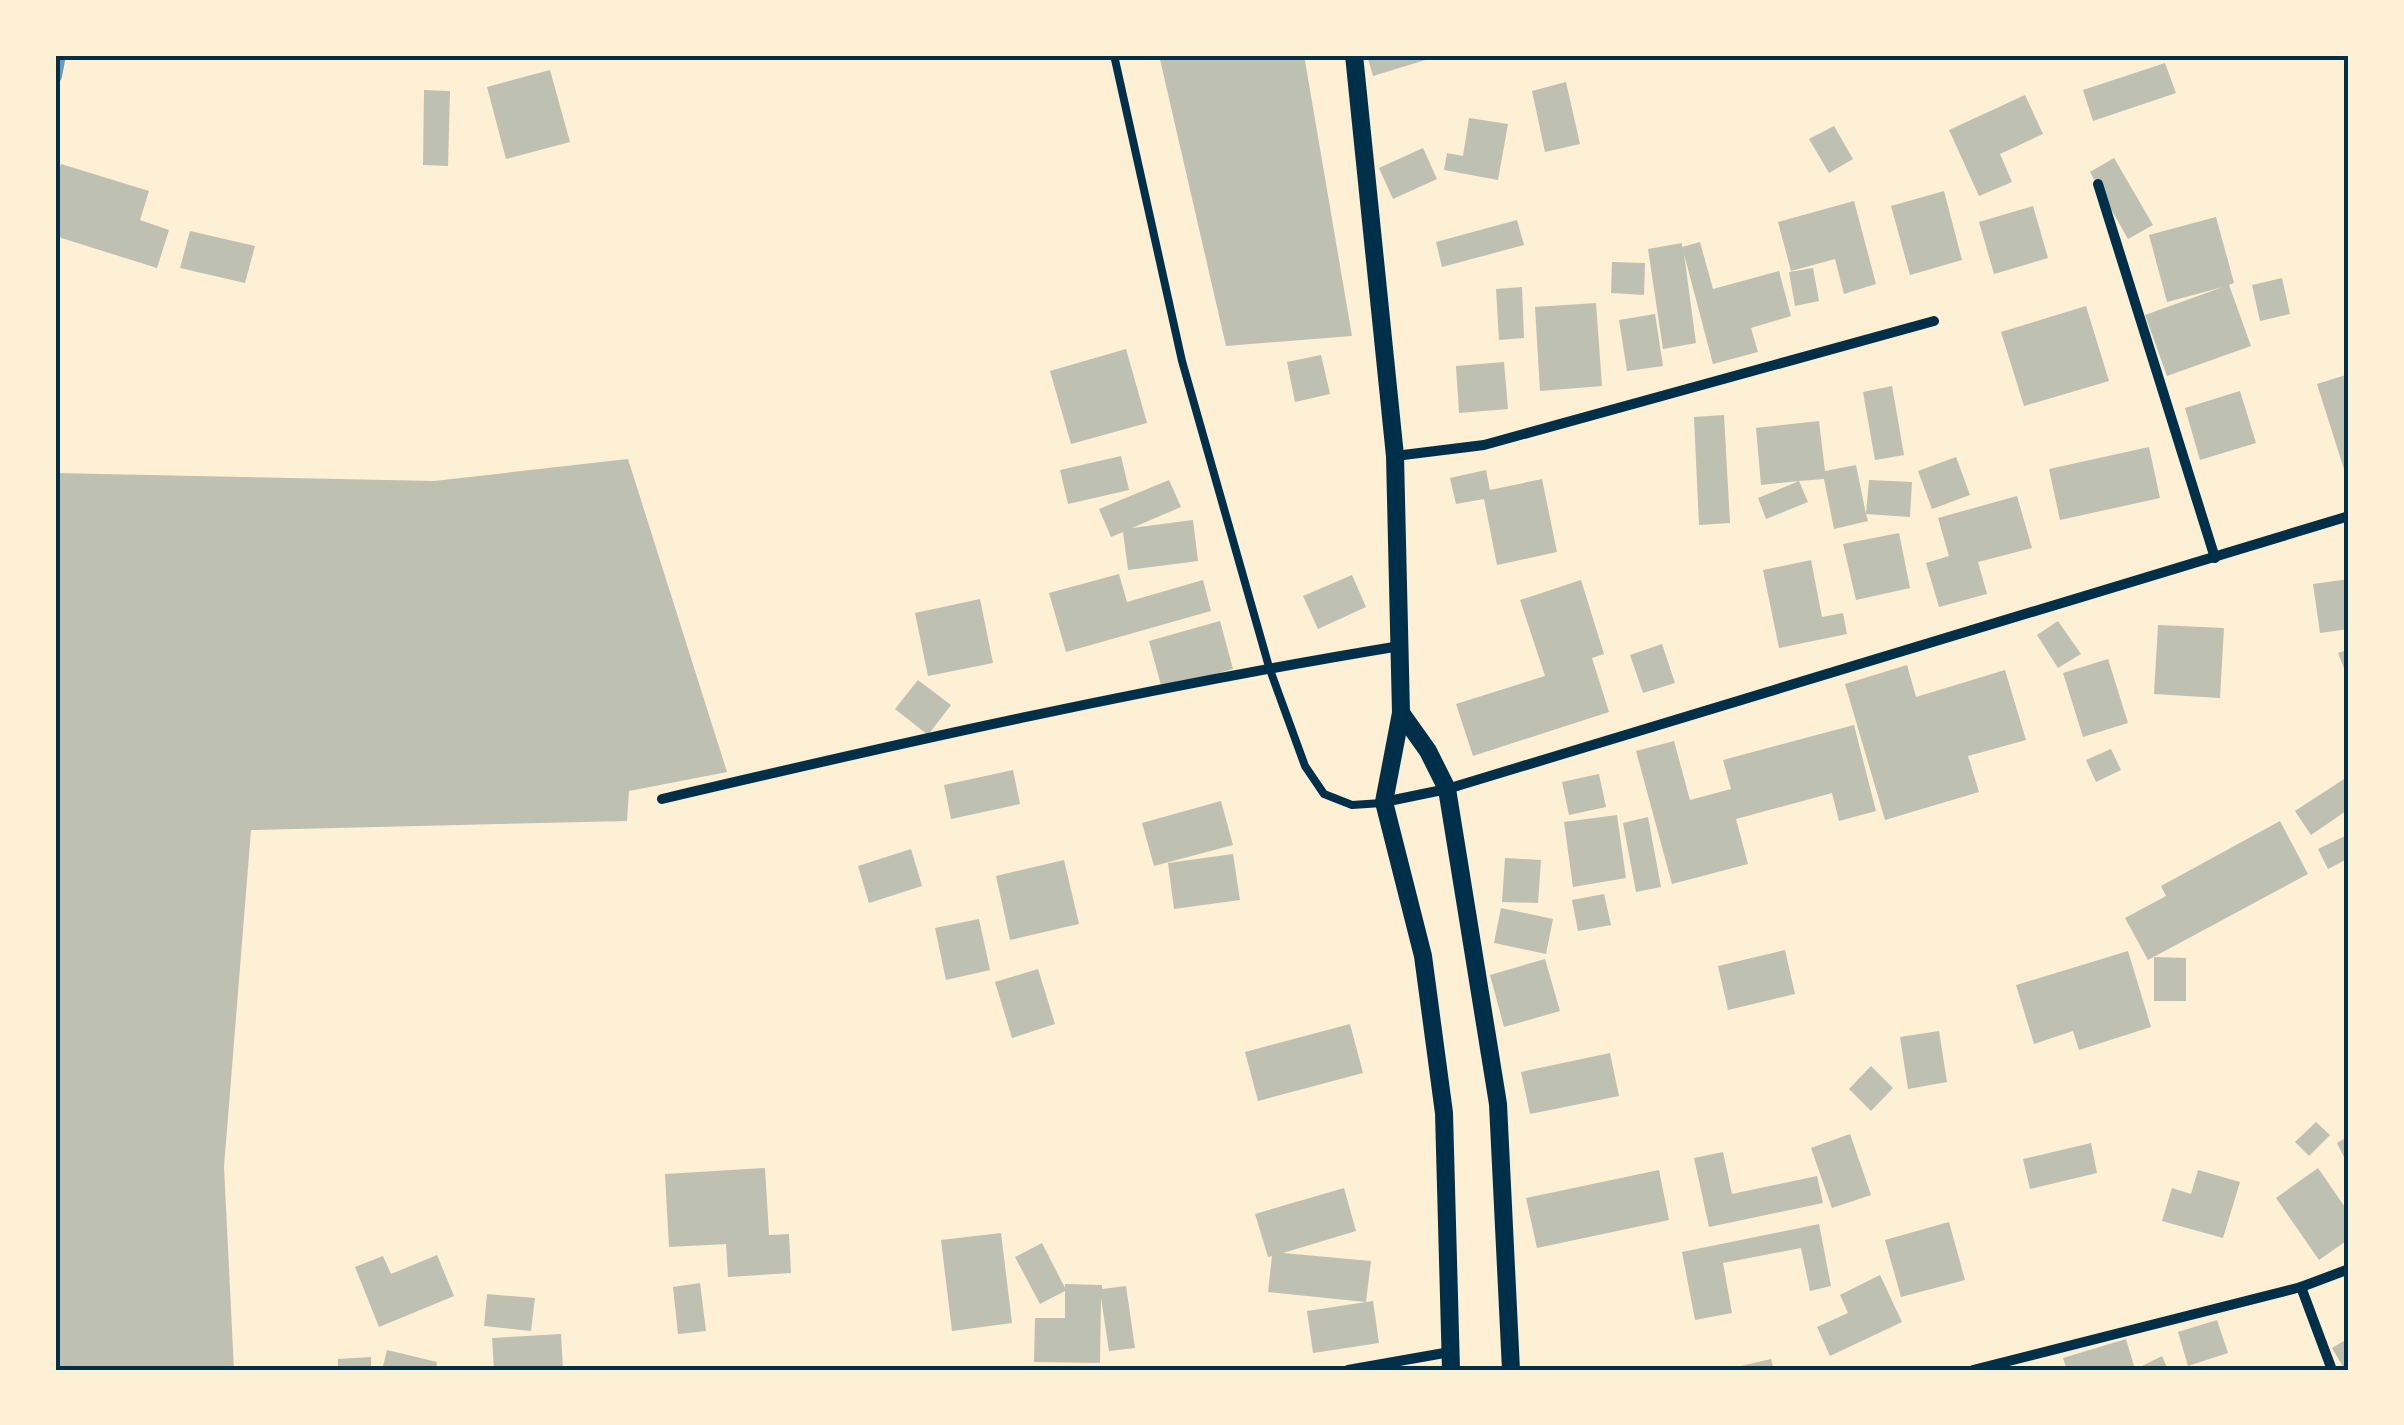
<svg xmlns="http://www.w3.org/2000/svg" width="2404" height="1425" font-family="'Public Sans',sans-serif">
<style>
.lines{fill:none;stroke-linecap:round;stroke-linejoin:round}
.stream{stroke:#669bbc;stroke-width:14}
.building{fill:#bec0b2}
.service{stroke:#003049;stroke-width:8}
.minor{stroke:#003049;stroke-width:10}
.tertiary{stroke:#003049;stroke-width:18}
.neatline{fill:none;stroke:#003049;stroke-width:4}
</style>
<rect width="100%" height="100%" fill="#fdf0d5"/>
<g class="lines">
<path class="stream" d="M55 76 59 55"/>
</g>
<g class="building">
<path d="M1159 55H1304L1352 336 1226 346Z"/>
<path d="M1367 55H1431L1432 58 1373 76Z"/>
<path d="M2165 63 2176 93 2093 121 2083 90Z"/>
<path d="M550 70 570 142 506 159 487 87Z"/>
<path d="M1566 82 1580 144 1545 152 1532 91Z"/>
<path d="M424 90 450 91 448 166 423 165Z"/>
<path d="M2025 95 2043 134 2000 154 2012 182 1979 196 1949 130Z"/>
<path d="M1469 118 1508 124 1498 180 1444 170 1447 153 1463 156Z"/>
<path d="M1834 126 1853 159 1829 173 1809 139Z"/>
<path d="M1423 148 1437 179 1393 199 1379 168Z"/>
<path d="M2114 158 2153 225 2128 239 2090 172Z"/>
<path d="M61 164 149 191 140 220 169 230 157 268 55 236V183Z"/>
<path d="M1944 191 1962 260 1910 275 1891 206Z"/>
<path d="M1854 201 1876 284 1844 294 1835 259 1791 271 1778 222Z"/>
<path d="M2033 206 2048 258 1994 274 1979 222Z"/>
<path d="M2216 217 2234 283 2229 285 2251 346 2167 376 2145 315 2223 287 2167 302 2149 235Z"/>
<path d="M1517 220 1524 245 1442 267 1436 242Z"/>
<path d="M190 231 255 246 245 283 180 268Z"/>
<path d="M1700 242 1713 289 1779 271 1791 316 1751 328 1758 352 1713 364 1684 254 1696 343 1663 349 1648 249 1682 243V247Z"/>
<path d="M1612 262 1645 263 1644 295 1611 293Z"/>
<path d="M1813 268 1819 301 1795 306 1789 272Z"/>
<path d="M2282 278 2290 314 2260 321 2252 285Z"/>
<path d="M1522 287 1524 338 1499 340 1496 289Z"/>
<path d="M1596 303 1602 386 1540 391 1535 307Z"/>
<path d="M2086 306 2109 381 2024 406 2001 332Z"/>
<path d="M1655 314 1663 366 1627 371 1619 320Z"/>
<path d="M1126 349 1147 423 1071 444 1050 371Z"/>
<path d="M1321 355 1330 394 1295 402 1287 362Z"/>
<path d="M1504 362 1508 409 1459 413 1456 366Z"/>
<path d="M2349 374V482H2348L2317 384Z"/>
<path d="M1892 386 1904 455 1875 460 1863 392Z"/>
<path d="M2240 391 2256 443 2200 460 2185 408Z"/>
<path d="M1724 415 1730 523 1699 525 1694 417Z"/>
<path d="M1819 421 1825 471 1856 465 1866 514 1869 480 1912 482 1910 517 1866 514 1868 521 1834 529 1824 479 1799 481 1808 502 1766 519 1758 498 1799 481 1761 485 1756 428Z"/>
<path d="M2149 447 2160 498 2060 520 2049 469Z"/>
<path d="M1121 456 1129 490 1068 504 1060 470Z"/>
<path d="M1956 457 1970 495 1932 509 1918 471Z"/>
<path d="M628 459 727 772 629 791 627 821 251 830 224 1167 234 1370H55V473L434 481Z"/>
<path d="M1486 470 1490 490 1542 479 1557 552 1497 565 1484 499 1456 504 1450 478Z"/>
<path d="M1169 480 1181 507 1132 528 1193 520 1198 561 1128 570 1123 532 1111 537 1099 509Z"/>
<path d="M2017 496 2032 548 1978 562 1987 594 1939 607 1926 563 1949 556 1938 518Z"/>
<path d="M1899 533 1910 588 1856 600 1843 544Z"/>
<path d="M1811 560 1822 617 1843 613 1847 634 1779 648 1763 570Z"/>
<path d="M1119 574 1127 602 1203 580 1211 611 1066 652 1049 593Z"/>
<path d="M1352 575 1366 607 1318 629 1303 596Z"/>
<path d="M2349 579V629L2320 633 2313 584Z"/>
<path d="M1581 580 1604 654 1592 658 1609 712 1473 756 1456 704 1545 676 1520 600Z"/>
<path d="M980 599 993 663 928 676 915 613Z"/>
<path d="M1220 621 1233 669 1162 689 1149 641Z"/>
<path d="M2058 621 2081 654 2058 668 2037 635Z"/>
<path d="M2158 625 2224 628 2220 698 2154 694Z"/>
<path d="M1662 644 1675 683 1643 693 1630 655Z"/>
<path d="M2349 649V681L2338 653Z"/>
<path d="M2108 659 2128 723 2083 737 2063 673Z"/>
<path d="M1907 665 1916 697 2005 670 2026 740 1968 756 1979 792 1885 820 1845 684Z"/>
<path d="M918 680 951 705 928 735 895 709Z"/>
<path d="M1854 725 1876 811 1839 821 1832 793 1736 819 1748 864 1672 884 1636 751 1674 741 1690 800 1731 789 1723 760Z"/>
<path d="M2111 749 2121 770 2096 782 2086 760Z"/>
<path d="M1013 770 1020 804 951 819 944 785Z"/>
<path d="M1599 774 1606 807 1569 815 1562 782Z"/>
<path d="M2344 779 2349 786V809L2311 835 2295 811Z"/>
<path d="M1221 801 1233 845 1154 866 1142 823Z"/>
<path d="M1617 815 1626 878 1573 887 1564 822Z"/>
<path d="M1648 817 1661 887 1636 892 1623 823Z"/>
<path d="M2280 821 2308 874 2148 960 2125 918 2166 896 2161 886Z"/>
<path d="M2349 834V858L2328 869 2318 849Z"/>
<path d="M911 849 922 886 869 903 858 866Z"/>
<path d="M1233 854 1240 900 1174 909 1168 863Z"/>
<path d="M1505 858 1541 860 1538 903 1502 902Z"/>
<path d="M1064 860 1079 924 1010 940 996 876Z"/>
<path d="M1604 894 1611 925 1578 931 1572 900Z"/>
<path d="M1501 908 1553 919 1546 954 1494 943Z"/>
<path d="M979 919 990 970 946 980 935 928Z"/>
<path d="M1785 950 1795 994 1728 1010 1718 966Z"/>
<path d="M2128 951 2151 1027 2079 1050 2073 1031 2034 1044 2016 985Z"/>
<path d="M2154 957 2186 958V1001H2154Z"/>
<path d="M1545 959 1560 1011 1504 1027 1490 975Z"/>
<path d="M1038 969 1055 1024 1012 1038 995 982Z"/>
<path d="M1350 1024 1363 1073 1258 1101 1245 1052Z"/>
<path d="M1939 1031 1947 1082 1908 1089 1900 1037Z"/>
<path d="M1610 1053 1619 1096 1530 1114 1521 1072Z"/>
<path d="M1871 1066 1893 1088 1871 1111 1849 1089Z"/>
<path d="M2316 1122 2330 1135 2309 1156 2295 1142Z"/>
<path d="M1850 1134 1871 1195 1832 1208 1811 1148Z"/>
<path d="M2349 1136V1167L2337 1143Z"/>
<path d="M2091 1143 2097 1173 2030 1189 2023 1159Z"/>
<path d="M1723 1152 1732 1194 1817 1176 1823 1203 1709 1227 1694 1158Z"/>
<path d="M765 1168 769 1235 789 1234 791 1273 728 1277 726 1244 669 1247 665 1174Z"/>
<path d="M2318 1168 2349 1213V1239L2319 1260 2276 1198Z"/>
<path d="M1659 1170 1669 1220 1537 1248 1526 1198Z"/>
<path d="M2198 1170 2240 1182 2223 1238 2162 1221 2172 1188 2191 1194Z"/>
<path d="M1344 1188 1356 1231 1283 1253 1371 1261 1366 1302 1268 1292 1272 1256 1268 1257 1255 1214Z"/>
<path d="M1949 1222 1965 1280 1901 1297 1885 1240Z"/>
<path d="M1819 1224 1831 1286 1810 1291 1801 1248 1723 1263 1732 1313 1695 1320 1682 1252Z"/>
<path d="M1001 1233 1012 1323 952 1331 941 1240Z"/>
<path d="M1042 1243 1065 1288V1284L1102 1285V1289L1126 1286 1135 1348 1109 1351 1101 1298 1100 1363 1034 1362 1035 1318H1065V1291L1040 1304 1015 1257Z"/>
<path d="M437 1255 454 1296 379 1327 355 1267 383 1256 391 1274Z"/>
<path d="M1880 1275 1902 1322 1830 1356 1817 1327 1848 1313 1840 1295Z"/>
<path d="M700 1283 706 1331 678 1334 673 1287Z"/>
<path d="M487 1294 535 1298 531 1331 484 1326Z"/>
<path d="M1373 1301 1379 1343 1313 1353 1307 1311Z"/>
<path d="M2217 1320 2228 1353 2188 1366 2178 1332Z"/>
<path d="M561 1334 563 1370H494L492 1338Z"/>
<path d="M2349 1338V1368L2345 1370 2332 1348Z"/>
<path d="M2126 1339 2134 1366 2122 1370H2067L2063 1358Z"/>
<path d="M387 1350 437 1362 436 1370H382Z"/>
<path d="M2162 1356 2168 1370H2134Z"/>
<path d="M371 1357V1370H338V1359Z"/>
<path d="M1771 1359 1774 1370H1732V1368Z"/>
</g>
<g class="lines">
<path class="service" d="M1114 55 1182 361 1269 667 1305 766 1324 794 1352 805 1382 803"/>
<g class="minor">
<path d="M2098 184 2215 558"/>
<path d="M1395 456 1484 445 1934 321"/>
<path d="M662 799C908 741 1151 687 1400 646"/>
<path d="M1384 802 1447 789 2349 516"/>
<path d="M2301 1287 2332 1370"/>
<path d="M1348 1370 1450 1352"/>
<path d="M1973 1370 2301 1287 2349 1269"/>
</g>
<g class="tertiary">
<path d="M1354 55 1395 456 1401 713 1384 802 1423 956 1444 1113 1451 1370"/>
<path d="M1401 713 1428 751 1447 789 1498 1104 1511 1370"/>
</g>
</g>
<rect width="2404" height="1425" fill="none" stroke="#fdf0d5" stroke-width="115"/>
<rect x="58" y="58" width="2288" height="1310" class="neatline"/>
</svg>
